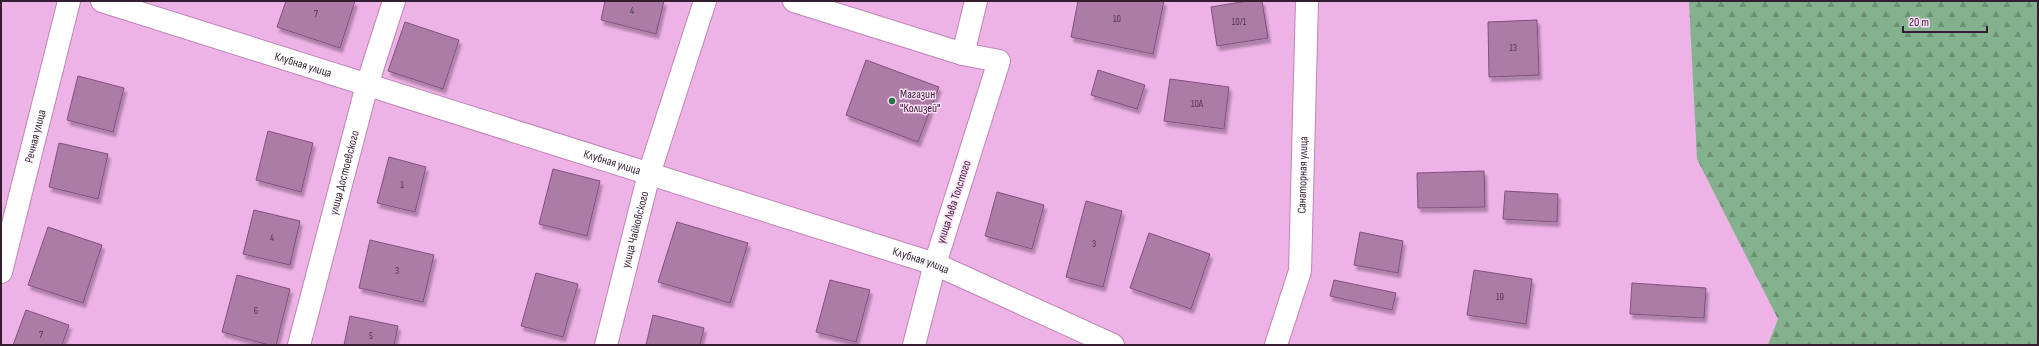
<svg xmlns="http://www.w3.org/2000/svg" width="2039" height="346" font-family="'Sofia Sans Condensed',sans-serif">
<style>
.forest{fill:url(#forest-firs)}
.building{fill:#ac7ca6;stroke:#834f7e;filter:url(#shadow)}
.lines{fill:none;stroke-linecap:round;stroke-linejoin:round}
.minor-casing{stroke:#be85b7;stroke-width:24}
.minor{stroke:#fff;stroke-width:22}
.poi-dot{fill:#297340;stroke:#fddef8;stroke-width:1.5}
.labels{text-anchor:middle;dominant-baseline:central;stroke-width:3;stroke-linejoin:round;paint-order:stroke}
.number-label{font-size:10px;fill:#52354e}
.street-label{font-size:12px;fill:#341d31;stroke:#fddef8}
.poi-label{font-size:12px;fill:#341d31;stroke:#fddef8;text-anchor:start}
</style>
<defs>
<pattern id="forest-firs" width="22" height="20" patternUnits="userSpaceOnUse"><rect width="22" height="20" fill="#84b18e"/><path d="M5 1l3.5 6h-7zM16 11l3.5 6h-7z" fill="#6d8f75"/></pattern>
<filter id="shadow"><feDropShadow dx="2.5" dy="4.5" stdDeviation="1" flood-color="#0004"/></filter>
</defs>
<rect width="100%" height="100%" fill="#edb2e6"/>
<path class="forest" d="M1689 1H2038V345H1768L1778 319 1697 159Z"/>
<g class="building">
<path d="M286 1H355L340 48 277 27Z"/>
<path d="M605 1H664L656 34 601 20Z"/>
<path d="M1078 1H1164L1153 54 1071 37Z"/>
<path d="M1247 1H1262L1268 38 1217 46 1211 7Z"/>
<path d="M1537 20 1539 75 1489 77 1488 22Z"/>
<path d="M405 22 459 40 443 89 388 71Z"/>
<path d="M866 60 939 87 918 142 846 115Z"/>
<path d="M1098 70 1145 85 1137 109 1091 95Z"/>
<path d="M78 76 124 88 113 132 67 120Z"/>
<path d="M1170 79 1229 87 1224 129 1164 121Z"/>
<path d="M268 131 313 143 301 192 256 180Z"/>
<path d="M59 143 108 154 98 199 49 187Z"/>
<path d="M389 157 426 167 415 212 377 203Z"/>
<path d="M553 169 600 181 587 236 539 224Z"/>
<path d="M1484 171 1485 207 1418 208 1417 173Z"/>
<path d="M1505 191 1558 194 1557 222 1503 219Z"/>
<path d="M997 192 1044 205 1032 249 985 236Z"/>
<path d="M1086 201 1122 211 1103 287 1066 277Z"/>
<path d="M254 210 300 221 290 265 243 254Z"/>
<path d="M677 222 748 243 730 303 658 282Z"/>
<path d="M48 227 102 245 83 303 28 285Z"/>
<path d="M1360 232 1403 241 1398 273 1354 265Z"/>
<path d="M1149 233 1210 254 1191 309 1130 288Z"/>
<path d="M370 240 434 255 423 302 359 288Z"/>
<path d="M1474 270 1532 279 1526 324 1467 315Z"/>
<path d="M536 273 578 284 563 337 521 326Z"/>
<path d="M237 275 290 289 276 345H269L222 332Z"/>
<path d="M830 280 870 290 856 342 816 332Z"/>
<path d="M1334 280 1396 293 1392 310 1330 296Z"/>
<path d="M1632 283 1706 288 1704 318 1630 314Z"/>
<path d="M26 310 69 325 62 345H13Z"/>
<path d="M653 315 704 328 700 345H646Z"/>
<path d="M350 316 398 326 394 345H344Z"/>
</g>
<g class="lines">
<g class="minor-casing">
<g id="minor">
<path id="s1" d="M102 1 935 264 1113 345"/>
<path d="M794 1 963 54 999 61 935 264 914 345"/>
<path d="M963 54 976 1"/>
<path id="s2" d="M1 272 69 1"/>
<path id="s3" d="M299 345 367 85 394 1"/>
<path id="s4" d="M606 345 649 174 705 1"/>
<path id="s5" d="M1276 345 1300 271 1307 1"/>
</g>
</g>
<use href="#minor" class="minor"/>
</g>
<circle class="poi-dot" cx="892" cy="101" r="4"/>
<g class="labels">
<g class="number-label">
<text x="632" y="11">4</text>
<text x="316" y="14">7</text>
<text x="1117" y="19">10</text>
<text x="1239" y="22">10/1</text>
<text x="1513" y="48">13</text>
<text x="1197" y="104">10А</text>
<text x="402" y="185">1</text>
<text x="272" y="238">4</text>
<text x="1094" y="244">3</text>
<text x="397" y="271">3</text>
<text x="1500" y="297">19</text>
<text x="256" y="311">6</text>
<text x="41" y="335">7</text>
<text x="371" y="336">5</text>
</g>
<g class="street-label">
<text stroke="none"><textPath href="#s1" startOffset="211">Клубная улица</textPath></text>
<text stroke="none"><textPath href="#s2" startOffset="140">Речная улица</textPath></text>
<text stroke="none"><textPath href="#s1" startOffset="535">Клубная улица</textPath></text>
<text stroke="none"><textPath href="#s3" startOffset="178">улица Достоевского</textPath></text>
<text stroke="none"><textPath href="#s5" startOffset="174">Санаторная улица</textPath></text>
<text transform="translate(954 202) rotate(-72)">улица Льва Толстого</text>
<text stroke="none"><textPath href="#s4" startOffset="119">улица Чайковского</textPath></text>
<text stroke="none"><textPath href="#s1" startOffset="859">Клубная улица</textPath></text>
</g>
<g class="poi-label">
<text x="900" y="94">Магазин<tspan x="900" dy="14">"Колизей"</tspan></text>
</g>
</g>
<rect width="2039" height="346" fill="none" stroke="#341d31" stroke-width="4"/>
<path d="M1903 26v6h84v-6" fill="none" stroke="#341d31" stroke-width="2"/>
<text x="1909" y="26" font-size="12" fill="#341d31" stroke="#fddef8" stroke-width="3" paint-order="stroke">20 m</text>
</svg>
